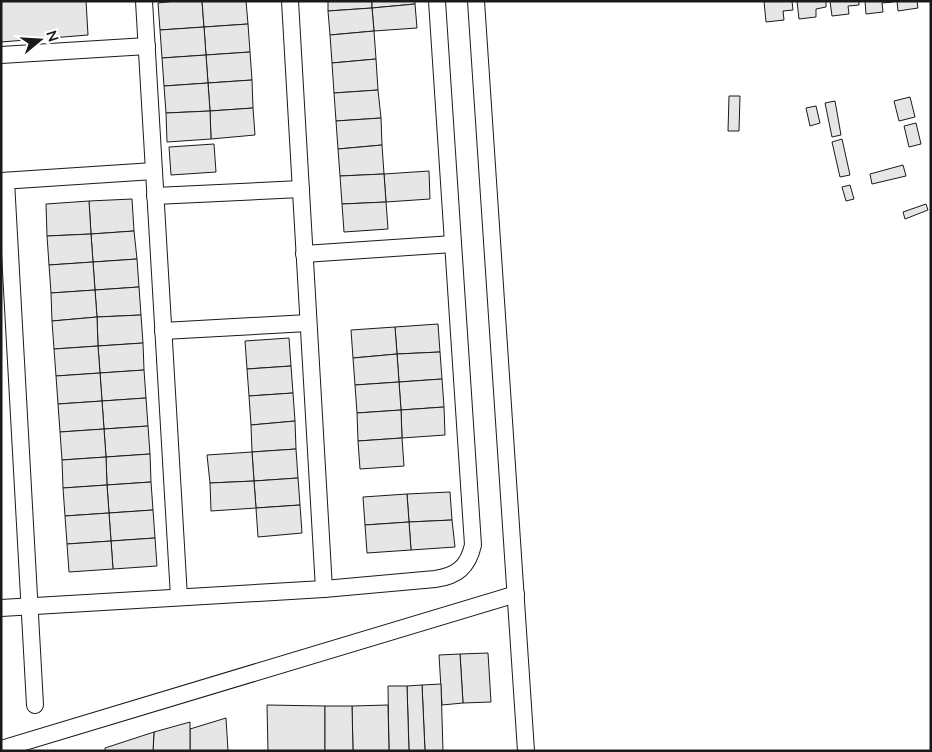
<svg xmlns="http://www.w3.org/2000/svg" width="932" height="752" font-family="Lato,sans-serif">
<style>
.building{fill:#e6e6e6;stroke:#1a1a1a}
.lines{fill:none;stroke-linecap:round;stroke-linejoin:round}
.street-casing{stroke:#1a1a1a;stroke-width:18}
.street{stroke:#fff;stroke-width:16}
</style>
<rect width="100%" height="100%" fill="#fff"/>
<g class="building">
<path d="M1 1H86L88 35 1 42Z"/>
<path d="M175 1H202L204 27 160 30 158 3Z"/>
<path d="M202 1H246L248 24 204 27Z"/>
<path d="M328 1H372V8L328 11Z"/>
<path d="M372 1H415V4L372 8Z"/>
<path d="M764 1H792L793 10 783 11 784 20 766 22Z"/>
<path d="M797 1H826V7L816 9V17L799 19Z"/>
<path d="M830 1H859V5L848 6 849 14 832 16Z"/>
<path d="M865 1H893V2L882 3 883 12 866 14Z"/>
<path d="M897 1H917L918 8 898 11Z"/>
<path d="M415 4 417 28 374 31 372 8Z"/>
<path d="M372 8 374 31 330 35 328 11Z"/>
<path d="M248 24 250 52 206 55 204 27Z"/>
<path d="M204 27 206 55 162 58 160 30Z"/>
<path d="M374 31 376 59 332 63 330 35Z"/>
<path d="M250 52 252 80 208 83 206 55Z"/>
<path d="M206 55 208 83 164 86 162 58Z"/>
<path d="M376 59 378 90 334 93 332 63Z"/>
<path d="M252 80 253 108 210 111 208 83Z"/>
<path d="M208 83 210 111 166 113 164 86Z"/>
<path d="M378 90 381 118 336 121 334 93Z"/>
<path d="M729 96H740L739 131H728Z"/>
<path d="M910 97 915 117 899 121 894 101Z"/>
<path d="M835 101 841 135 832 137 825 103Z"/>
<path d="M816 106 820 123 810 126 806 108Z"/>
<path d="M253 108 255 135 211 139 210 111Z"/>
<path d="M210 111 211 139 167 142 166 113Z"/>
<path d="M381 118 382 145 338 149 336 121Z"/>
<path d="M916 123 921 144 909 147 904 126Z"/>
<path d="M842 139 850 175 840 177 832 142Z"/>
<path d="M214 144 216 172 171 175 169 147Z"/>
<path d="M382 145 384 174 340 176 338 149Z"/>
<path d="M903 165 906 176 872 184 870 174Z"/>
<path d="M429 171 430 199 386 202 384 174Z"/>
<path d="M384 174 386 202 342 204 340 176Z"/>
<path d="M850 185 854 199 846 201 842 187Z"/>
<path d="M132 199 134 231 91 234 89 201Z"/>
<path d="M89 201 91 234 47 236 46 204Z"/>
<path d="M386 202 388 229 344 232 342 204Z"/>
<path d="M926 204 928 210 905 219 903 212Z"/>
<path d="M134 231 137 259 93 262 91 234Z"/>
<path d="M91 234 93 262 49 265 47 236Z"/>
<path d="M137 259 139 287 95 290 93 262Z"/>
<path d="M93 262 95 290 51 293 49 265Z"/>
<path d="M139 287 141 315 97 317 95 290Z"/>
<path d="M95 290 97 317 52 321 51 293Z"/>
<path d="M141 315 143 343 98 346 97 317Z"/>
<path d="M97 317 98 346 54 349 52 321Z"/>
<path d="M438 324 440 352 397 354 395 327Z"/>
<path d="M395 327 397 354 353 358 351 330Z"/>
<path d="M289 338 291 366 247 369 245 341Z"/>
<path d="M143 343 144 370 100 373 98 346Z"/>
<path d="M98 346 100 373 56 376 54 349Z"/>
<path d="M440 352 442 379 399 382 397 354Z"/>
<path d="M397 354 399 382 355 385 353 358Z"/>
<path d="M291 366 293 393 249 396 247 369Z"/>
<path d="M144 370 146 398 102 401 100 373Z"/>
<path d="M100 373 102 401 58 404 56 376Z"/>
<path d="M442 379 444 407 401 410 399 382Z"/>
<path d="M399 382 401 410 357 413 355 385Z"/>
<path d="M293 393 295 421 251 425 249 396Z"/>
<path d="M146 398 148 426 104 429 102 401Z"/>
<path d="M102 401 104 429 60 432 58 404Z"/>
<path d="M444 407 445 435 402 438 401 410Z"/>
<path d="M401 410 402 438 358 441 357 413Z"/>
<path d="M295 421 296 449 252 452 251 425Z"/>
<path d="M148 426 150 454 106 457 104 429Z"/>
<path d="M104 429 106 457 62 460 60 432Z"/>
<path d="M402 438 404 466 360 469 358 441Z"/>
<path d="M296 449 298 478 254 481 252 452Z"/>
<path d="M252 452 254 481 210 483 207 455Z"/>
<path d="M150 454 151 482 107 485 106 457Z"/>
<path d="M106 457 107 485 63 488 62 460Z"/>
<path d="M298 478 300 505 256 508 254 481Z"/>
<path d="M254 481 256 508 211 511 210 483Z"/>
<path d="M151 482 153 510 109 513 107 485Z"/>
<path d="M107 485 109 513 65 516 63 488Z"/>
<path d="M450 492 452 520 409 522 407 494Z"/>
<path d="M407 494 409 522 365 525 363 497Z"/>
<path d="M300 505 302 533 258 537 256 508Z"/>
<path d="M153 510 155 538 111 541 109 513Z"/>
<path d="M109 513 111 541 67 544 65 516Z"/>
<path d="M452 520 455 547 411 550 409 522Z"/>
<path d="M409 522 411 550 367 553 365 525Z"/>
<path d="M155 538 157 566 113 569 111 541Z"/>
<path d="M111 541 113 569 69 572 67 544Z"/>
<path d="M488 653 491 702 463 703 460 654Z"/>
<path d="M460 654 463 703 442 705 439 655Z"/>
<path d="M441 684 443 751H425L422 685Z"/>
<path d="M422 685 425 751H409L407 686Z"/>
<path d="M388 686H407L409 751H389Z"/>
<path d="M267 705 325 706V751H268Z"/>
<path d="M388 705 389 751H353L352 706Z"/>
<path d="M325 706H352L353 751H325Z"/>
<path d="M226 718 228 751H190V729Z"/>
<path d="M190 722V751H153L154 732Z"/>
<path d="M154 732 153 751H105V748Z"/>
</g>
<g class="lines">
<g class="street-casing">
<g id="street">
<path d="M144 1 179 597"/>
<path d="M290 1 324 589"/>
<path d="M476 1 526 751"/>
<path d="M1 55 147 46"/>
<path d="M1 181 154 171"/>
<path d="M6 181 35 705"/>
<path d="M155 196 301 189"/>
<path d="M304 254 453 244"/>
<path d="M163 331 308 323"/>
<path d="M1 608 324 589 435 579C457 576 468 567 473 545L437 1"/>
<path d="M1 749 516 594"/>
</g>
</g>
<use href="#street" class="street"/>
</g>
<rect width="932" height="752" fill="none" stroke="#1a1a1a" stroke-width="5"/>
<g transform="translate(40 40) rotate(72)" stroke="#ffffff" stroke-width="4" paint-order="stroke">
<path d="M0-4L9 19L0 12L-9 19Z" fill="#1a1a1a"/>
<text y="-8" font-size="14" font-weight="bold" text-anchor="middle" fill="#1a1a1a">N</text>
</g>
</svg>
